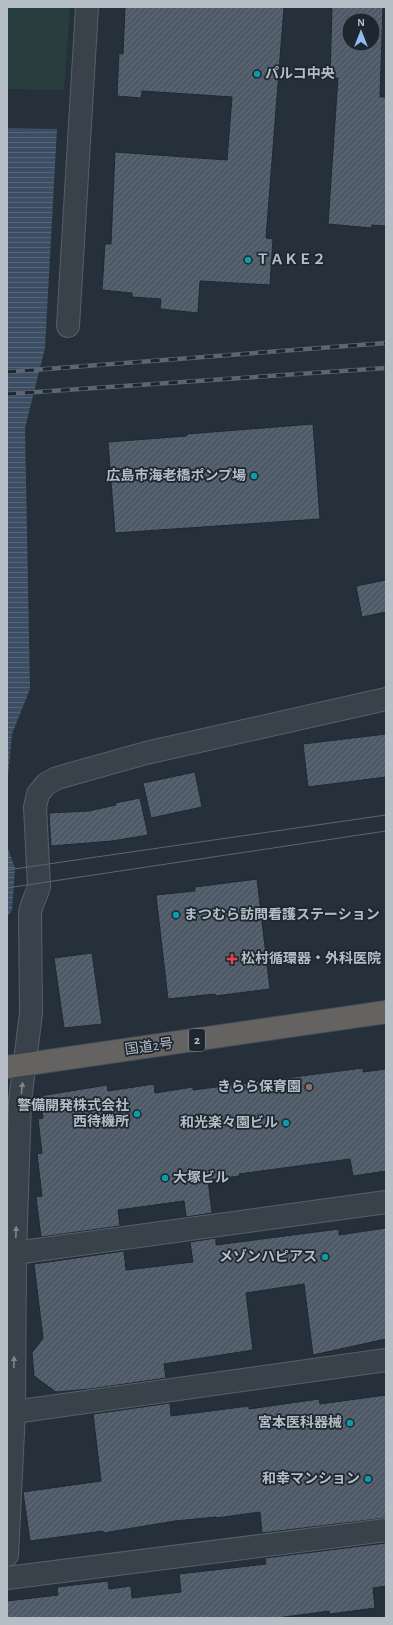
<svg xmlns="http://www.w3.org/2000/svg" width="393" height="1625" font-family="'Alegreya Sans','Noto Sans JP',sans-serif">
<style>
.green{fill:#283d3d}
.water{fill:url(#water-rules)}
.building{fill:url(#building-hatch);stroke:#202932;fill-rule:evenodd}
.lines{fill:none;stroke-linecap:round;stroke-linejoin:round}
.minor-casing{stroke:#576069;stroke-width:24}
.trunk-casing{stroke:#444d56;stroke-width:24}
.minor{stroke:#39424b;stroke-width:22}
.trunk{stroke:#646361;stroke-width:22}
.tram{stroke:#5b6672;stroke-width:1}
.rail-casing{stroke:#5b6672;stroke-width:4.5}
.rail{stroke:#1e2730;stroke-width:3;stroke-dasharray:9;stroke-linecap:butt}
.oneway{fill:#7d868f}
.culture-dot{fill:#0f9aa8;stroke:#1e2730;stroke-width:1.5}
.health-dot{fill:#e0444e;stroke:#1e2730;stroke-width:1.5}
.education-dot{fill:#8d6e63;stroke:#1e2730;stroke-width:1.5}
.labels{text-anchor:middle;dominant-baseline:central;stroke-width:3.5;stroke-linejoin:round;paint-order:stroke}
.shield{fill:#1e2730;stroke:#88909a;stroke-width:1}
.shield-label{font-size:13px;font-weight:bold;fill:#b5bdc7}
.poi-label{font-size:14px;font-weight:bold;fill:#b5bdc7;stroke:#1e2730;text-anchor:end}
.street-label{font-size:14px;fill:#b5bdc7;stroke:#1e2730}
</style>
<defs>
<pattern id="water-rules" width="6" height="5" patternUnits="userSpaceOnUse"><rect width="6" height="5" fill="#3c4e63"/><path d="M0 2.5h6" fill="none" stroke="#566678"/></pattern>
<pattern id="building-hatch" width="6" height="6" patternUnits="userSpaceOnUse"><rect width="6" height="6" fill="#4e5a67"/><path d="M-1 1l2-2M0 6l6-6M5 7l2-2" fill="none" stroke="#65707b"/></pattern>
</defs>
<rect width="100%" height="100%" fill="#25303b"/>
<path class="green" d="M7 7H70L64 90 7 89Z"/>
<g class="water">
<path d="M7 128 57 129 45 348 25 428 30 689 12 734 7 787Z"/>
<path d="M7 846 15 868 12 910 7 917Z"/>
</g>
<g class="building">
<path d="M125 7H284L266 238 273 239 270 285 200 281 198 313 160 309 161 299 132 297V293L102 290 105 244H111L115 152 227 160 232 97 142 91 141 98 117 96 119 53 123 54Z"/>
<path d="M332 7H383L380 97H386V226L372 225 371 228 328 224 338 78H330ZM349 20H373V44H349Z"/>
<path d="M313 424 320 519 115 533 108 442 187 436V434Z"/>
<path d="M386 580V612L362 617 356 586Z"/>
<path d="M386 734V777L308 787 303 744Z"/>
<path d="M195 772 202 807 151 818 143 783Z"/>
<path d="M140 798 148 835 112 841 51 846 49 813 89 811 116 805 115 803Z"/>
<path d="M257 879 270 989 215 996V994L168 999 156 895 195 891V887Z"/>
<path d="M92 953 102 1024 64 1028 54 958Z"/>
<path d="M363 1068V1072L386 1069V1171L353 1176 350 1159 239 1174 240 1176 208 1180 212 1213 186 1217 184 1201 118 1210 120 1226 41 1237 36 1197 42 1196 37 1154 42 1153 38 1119 43 1118 40 1096 107 1085 108 1091 154 1084 155 1093 193 1087V1090Z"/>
<path d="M386 1228V1339L313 1355 304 1284 246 1293 253 1350 164 1364 166 1378 90 1389 56 1392 34 1376 32 1353 43 1338 34 1264 124 1251 126 1270 193 1262 190 1242 216 1238V1245L339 1229V1235Z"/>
<path d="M386 1395V1518L262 1533 260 1512 216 1518V1517L175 1521 103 1533V1531L30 1541 23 1492 101 1481 93 1414 170 1403 171 1416 249 1406V1409L319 1399 320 1404Z"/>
<path d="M386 1543V1586L373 1588 375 1608 330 1614 329 1611 277 1618H7V1601L58 1595 57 1587 108 1581 109 1589 131 1586 132 1598 181 1592 179 1574 266 1564 265 1558Z"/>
</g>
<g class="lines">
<g class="minor-casing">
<g id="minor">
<path d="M68 326 87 7"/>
<path d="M15 1253 386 1202"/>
<path d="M14 1412 386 1360"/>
<path d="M7 1555 14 1412 15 1253 20 1101 31 1013 30 914C31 903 37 896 39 886L35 807 38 794 46 784 57 778 146 753 386 699"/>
<path d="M7 1578 386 1530"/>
</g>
</g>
<g class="trunk-casing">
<path id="trunk" d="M7 1067 386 1012"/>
</g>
<use href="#minor" class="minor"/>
<use href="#trunk" class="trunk"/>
<g class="tram">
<path d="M7 870 386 815"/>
<path d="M7 888 386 831"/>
</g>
<g class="rail-casing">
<g id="rail">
<path d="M7 372 386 343"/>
<path d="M7 394 386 368"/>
</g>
</g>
<use href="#rail" class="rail"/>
</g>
<defs><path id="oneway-solid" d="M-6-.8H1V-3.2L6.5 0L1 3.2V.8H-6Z"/></defs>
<g class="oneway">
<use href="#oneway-solid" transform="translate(22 1088) rotate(-84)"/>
<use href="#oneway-solid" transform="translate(16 1232) rotate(-88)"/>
<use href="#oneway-solid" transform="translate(14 1362) rotate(-89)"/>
</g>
<g class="culture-dot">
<circle cx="257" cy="74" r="4"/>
<circle cx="248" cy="260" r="4"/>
<circle cx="254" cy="476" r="4"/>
<circle cx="176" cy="915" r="4"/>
<circle cx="137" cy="1114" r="4"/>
<circle cx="286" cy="1123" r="4"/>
<circle cx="165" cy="1178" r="4"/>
<circle cx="325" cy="1257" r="4"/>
<circle cx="350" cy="1423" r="4"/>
<circle cx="368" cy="1479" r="4"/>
</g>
<path class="health-dot" d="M230 953h4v4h4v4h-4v4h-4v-4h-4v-4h4z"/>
<circle class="education-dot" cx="309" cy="1087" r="4"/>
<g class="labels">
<rect class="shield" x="189" y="1029" width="16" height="22" rx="3"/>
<g class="shield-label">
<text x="197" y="1040">2</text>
</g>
<g class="poi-label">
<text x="265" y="74" text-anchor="start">パルコ中央</text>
<text x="256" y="260" text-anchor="start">ＴＡＫＥ２</text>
<text x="246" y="476">広島市海老橋ポンプ場</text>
<text x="184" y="915" text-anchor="start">まつむら訪問看護ステーション</text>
<text x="241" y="959" text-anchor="start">松村循環器・外科医院</text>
<text x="301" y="1087">きらら保育園</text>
<text x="129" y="1106">警備開発株式会社<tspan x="129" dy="16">西待機所</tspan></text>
<text x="278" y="1123">和光楽々園ビル</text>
<text x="173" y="1178" text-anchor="start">大塚ビル</text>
<text x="317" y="1257">メゾンハピアス</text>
<text x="342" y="1423">宮本医科器械</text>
<text x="360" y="1479">和幸マンション</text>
</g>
<g class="street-label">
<text transform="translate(149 1047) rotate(-8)">国道2号</text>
</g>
</g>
<rect width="393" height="1625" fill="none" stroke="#b5bdc7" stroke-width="16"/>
<g transform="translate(361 32)"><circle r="19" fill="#1e2730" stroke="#5a636c"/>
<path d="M0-3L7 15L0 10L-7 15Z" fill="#91baef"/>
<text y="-6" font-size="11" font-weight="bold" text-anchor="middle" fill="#b5bdc7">N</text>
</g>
</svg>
